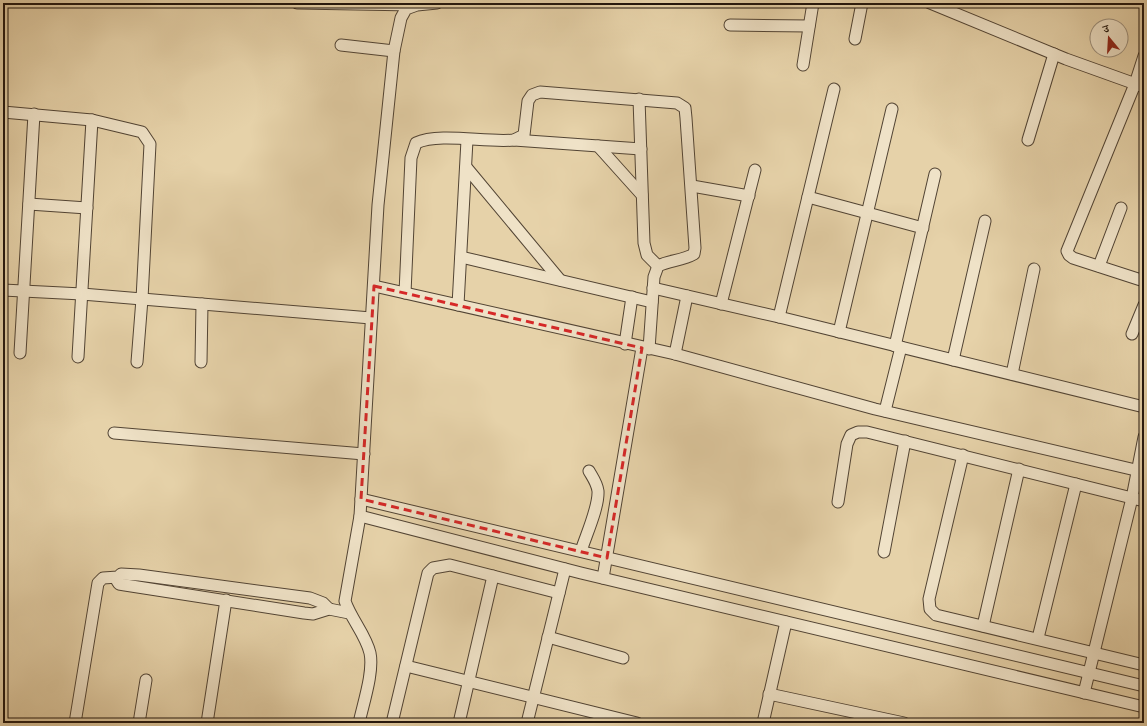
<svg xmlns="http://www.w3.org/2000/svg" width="1147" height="726" font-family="'Gentium Book Plus','Noto Serif Devanagari',serif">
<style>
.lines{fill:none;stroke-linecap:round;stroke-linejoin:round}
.minor-casing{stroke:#524434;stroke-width:13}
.minor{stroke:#efe2c7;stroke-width:11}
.marked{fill:none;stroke:#d62828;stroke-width:3;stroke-dasharray:8 5;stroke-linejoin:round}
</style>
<rect width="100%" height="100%" fill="#e6d2a9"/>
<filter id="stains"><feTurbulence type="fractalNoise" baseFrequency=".005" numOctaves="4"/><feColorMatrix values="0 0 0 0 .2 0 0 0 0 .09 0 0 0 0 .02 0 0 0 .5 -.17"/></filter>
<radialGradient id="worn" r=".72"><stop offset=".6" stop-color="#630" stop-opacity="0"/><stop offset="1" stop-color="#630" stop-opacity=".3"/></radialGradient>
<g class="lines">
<g class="minor-casing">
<g id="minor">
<path d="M297 3 414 5"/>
<path d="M930 3 1066 59 1144 87"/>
<path d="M730 25 809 26"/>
<path d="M855 39 862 3"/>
<path d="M341 45 394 51"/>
<path d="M1144 56 1135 84 1067 251 1069 255 1073 258 1144 281"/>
<path d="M803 65 813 3"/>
<path d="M639 99 644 243 647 255 658 266"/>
<path d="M3 112 92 120 142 132 150 144 142 299 137 362"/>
<path d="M514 140 641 149"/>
<path d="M1028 140 1054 54"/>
<path d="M598 146 642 195"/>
<path d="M466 167 560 280"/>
<path d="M692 186 749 196"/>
<path d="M808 197 923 228"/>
<path d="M29 204 87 208"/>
<path d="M461 257 652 302"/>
<path d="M1099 266 1121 208"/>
<path d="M374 286 675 354 875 409 1144 472"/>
<path d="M653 288 779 317 1144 407"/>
<path d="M3 290 82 294 371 318"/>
<path d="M405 293 411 158 416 143C440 132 486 143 514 140L524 135 528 101 532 95 540 92 677 103 685 108 686 118 695 248 694 254C682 261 669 260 658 266L654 277 649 349"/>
<path d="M721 304 755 170"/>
<path d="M458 305 467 140"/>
<path d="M779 317 834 89"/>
<path d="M839 332 892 109"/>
<path d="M1132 334 1144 305"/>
<path d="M625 344 632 297"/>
<path d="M895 346 935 174"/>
<path d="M20 353 34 114"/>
<path d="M675 354 687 296"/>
<path d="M78 357 92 120"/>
<path d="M953 360 985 221"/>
<path d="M201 362 202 304"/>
<path d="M1012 374 1034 269"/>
<path d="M885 411 901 347"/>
<path d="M114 433 364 454"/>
<path d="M963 455 929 599 930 609 936 615 1144 665"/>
<path d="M361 499 1144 686"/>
<path d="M838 502 847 444 851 435 858 432H867L1144 501"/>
<path d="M360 516 581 573 1144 707"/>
<path d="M581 551C586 535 599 507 598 491 597 483 593 478 589 471"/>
<path d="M884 552 905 441"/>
<path d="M118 577 117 581 119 584 125 585 304 613 313 614 329 609 349 613"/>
<path d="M603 578 642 348"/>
<path d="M983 626 1019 469"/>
<path d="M548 637 623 658"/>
<path d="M1038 638 1076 484"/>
<path d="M406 666 637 723"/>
<path d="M1084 693 1132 498 1144 437"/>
<path d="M769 694 904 723"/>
<path d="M75 723 98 583 103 578 118 577 121 574 139 575 310 598 323 603 329 609"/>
<path d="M139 723 146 680"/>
<path d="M207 723 226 600"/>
<path d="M359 723C363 704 374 672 370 653 366 635 351 619 345 601L360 516 378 205 394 51 401 18 406 9 417 5 437 3"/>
<path d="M392 723 428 573 433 568 450 565 559 593"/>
<path d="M459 723 493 576"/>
<path d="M527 723 565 569"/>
<path d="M763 723 786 622"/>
</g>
</g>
<use href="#minor" class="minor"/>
</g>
<path class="marked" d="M374 286 642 348 607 558 361 499Z"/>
<rect width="1147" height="726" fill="none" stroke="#e6d2a9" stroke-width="16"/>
<rect x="4" y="4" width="1139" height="718" fill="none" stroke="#21150d" stroke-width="2"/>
<rect x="8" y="8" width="1131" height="710" fill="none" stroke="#21150d"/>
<g transform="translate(1109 38) rotate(342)"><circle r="19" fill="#efe2c7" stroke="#9d907d"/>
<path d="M0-3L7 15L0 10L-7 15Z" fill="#8f2418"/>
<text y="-6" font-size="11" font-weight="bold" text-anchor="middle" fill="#21150d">उ</text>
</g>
<rect width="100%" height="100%" filter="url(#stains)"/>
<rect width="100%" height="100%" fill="url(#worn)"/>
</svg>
